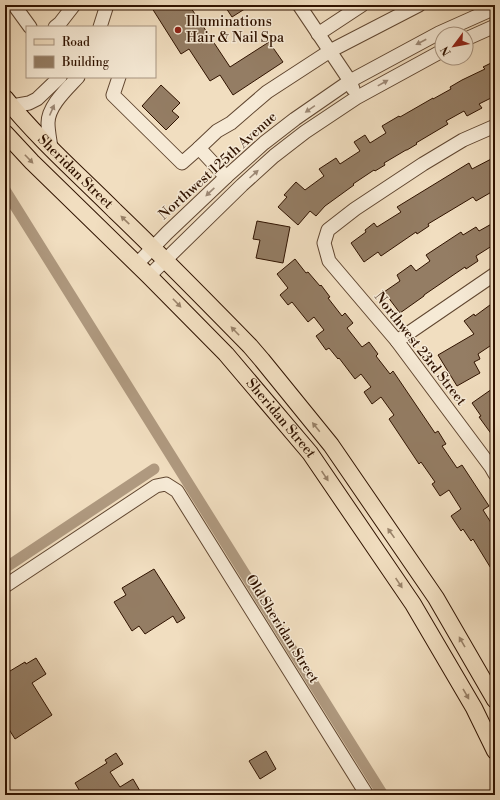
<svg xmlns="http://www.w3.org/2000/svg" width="500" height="800" font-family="'Libre Bodoni',serif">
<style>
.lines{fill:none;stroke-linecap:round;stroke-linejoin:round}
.canal{stroke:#af997f;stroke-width:11}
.building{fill:#947d64;stroke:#301300}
.minor-casing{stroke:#604630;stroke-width:15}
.major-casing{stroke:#301300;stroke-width:18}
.minor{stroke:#f6ead6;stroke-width:13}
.major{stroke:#f1dec0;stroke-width:16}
.oneway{fill:#9d8976}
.oneway2{fill:#9a836a}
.poi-dot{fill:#8f2418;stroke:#f6ead6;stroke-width:1.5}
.labels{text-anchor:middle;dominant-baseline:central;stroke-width:3;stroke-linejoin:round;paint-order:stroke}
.poi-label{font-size:14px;fill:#301300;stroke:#f6ead6;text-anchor:start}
.street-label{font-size:14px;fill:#301300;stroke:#f6ead6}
</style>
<rect width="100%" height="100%" fill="#f1dec0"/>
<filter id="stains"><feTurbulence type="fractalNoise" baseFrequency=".005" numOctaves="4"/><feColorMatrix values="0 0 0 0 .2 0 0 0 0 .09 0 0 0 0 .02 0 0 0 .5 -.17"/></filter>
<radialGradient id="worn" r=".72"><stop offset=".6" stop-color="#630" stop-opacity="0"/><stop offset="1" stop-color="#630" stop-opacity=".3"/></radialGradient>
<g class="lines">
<g class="canal">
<path d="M5 190 383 795"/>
<path d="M5 568 154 469"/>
</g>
</g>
<g class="building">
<path d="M150 5H189L230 67 269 42 283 62 233 95 220 75 210 81 189 49 181 54Z"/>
<path d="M224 5H251L232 17Z"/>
<path d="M495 61V96L479 104 482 108 467 116 464 111 446 121 448 124 416 143 417 144 407 150H406L384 163 385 165 375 171 374 170 353 184 354 185 325 206 316 216 310 211 298 225 278 207 287 197 284 195 296 182 305 190 324 176 319 169 336 158 340 164 360 151 354 142 365 135 370 143 386 133 382 126 399 116 400 117 433 98V99L451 89 450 87 462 80 485 69 483 67Z"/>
<path d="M161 85 180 103 172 111 179 117 166 130 142 106Z"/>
<path d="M495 157V190L476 201 473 197 428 224 429 226 417 234 416 232 381 256 378 252 364 262 351 243 366 232 365 230 374 223 377 227 401 212 397 207 469 163 472 169Z"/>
<path d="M257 221 290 227 283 263 256 258 260 240 253 239Z"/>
<path d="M495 222V244L476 256 478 261 466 269 465 267 424 295V296L400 313 384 292 400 281 397 275 411 265 416 271 430 261 426 255 461 232 463 235 476 227 479 231Z"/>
<path d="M295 259 306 273 308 272 320 286 321 285 330 297 328 298 342 316 345 313 353 323 347 328 362 347 369 342 378 354 376 356 390 374 393 371 435 433 438 431 446 444 442 446 457 468 462 465 489 506 483 510 495 529V575L473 539 471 541 463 529 461 531 451 516 461 509 449 490 440 496 432 484 435 482 421 462 419 464 389 419 394 415 381 397 372 404 364 392 371 387 361 374 355 379 339 358 338 359 329 348 326 350 316 336 324 330 314 317 308 322 292 302 288 305 280 295 288 288 277 274Z"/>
<path d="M490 305 495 312V336L490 340 493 344 478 354 480 359 474 362 480 373 457 386 438 355 474 334 464 321 474 314 475 316Z"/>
<path d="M492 389 495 394V439L479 417 481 416 472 403Z"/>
<path d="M154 569 185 618 177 623 173 616 145 634 139 626 132 631 114 602 126 595 122 588Z"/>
<path d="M36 658 46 674 32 683 52 715 15 739 5 723V674L25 662 26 664Z"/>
<path d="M266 751 276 769 260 779 249 761Z"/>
<path d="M116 753 123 764 110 772 120 787 133 779 140 791 134 795H82L75 783 107 763 105 760Z"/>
</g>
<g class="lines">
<g class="minor-casing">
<g id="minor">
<path d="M14 5 30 27"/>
<path d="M299 5 350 81 353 89"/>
<path d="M55 27 60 23 74 5"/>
<path d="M100 27 107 5"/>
<path d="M318 34 362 5"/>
<path d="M466 39 495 26"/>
<path d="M119 77 113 95 182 163 199 148 217 131 231 123 267 92 330 51 419 5"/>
<path d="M12 106 29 103 37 99 60 77"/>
<path d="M495 126 463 140 423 164 355 209 328 230 324 243 329 261 397 341 491 467 495 474"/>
<path d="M51 148C50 140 48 131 48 123 48 106 67 89 78 77"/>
<path d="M199 148 226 177"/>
<path d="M137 264 167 233 226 177 264 143 295 119 350 81 439 33 495 8"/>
<path d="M149 276 242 185 274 156 305 132 356 98 442 51"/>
<path d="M397 341 495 274"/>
<path d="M5 586 156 486 166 484 177 491 367 795"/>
</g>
</g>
<g class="major-casing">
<g id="major">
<path id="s1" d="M5 98C38 139 78 174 115 211 161 255 205 300 250 346L262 360 331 445 436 598 495 700"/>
<path id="s2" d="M5 133 32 162 149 276 226 354 310 453 413 604 474 708 495 751"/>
</g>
</g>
<use href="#minor" class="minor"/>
<use href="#major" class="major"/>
</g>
<defs><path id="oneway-solid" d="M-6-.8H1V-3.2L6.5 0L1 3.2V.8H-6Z"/></defs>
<g class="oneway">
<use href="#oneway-solid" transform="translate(421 42) rotate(152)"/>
<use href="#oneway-solid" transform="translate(383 83) rotate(-29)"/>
<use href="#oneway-solid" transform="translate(310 109) rotate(145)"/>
<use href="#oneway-solid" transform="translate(52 110) rotate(-66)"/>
<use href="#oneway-solid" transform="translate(254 174) rotate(-42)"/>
<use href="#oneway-solid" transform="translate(210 192) rotate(137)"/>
</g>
<g class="oneway2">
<use href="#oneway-solid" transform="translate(29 159) rotate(46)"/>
<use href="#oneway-solid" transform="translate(125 220) rotate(-136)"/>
<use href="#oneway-solid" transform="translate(177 303) rotate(46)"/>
<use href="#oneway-solid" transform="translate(235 331) rotate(-134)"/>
<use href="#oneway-solid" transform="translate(316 427) rotate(-129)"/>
<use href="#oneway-solid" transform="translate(325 476) rotate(56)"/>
<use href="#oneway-solid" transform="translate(391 533) rotate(-125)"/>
<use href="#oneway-solid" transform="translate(399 583) rotate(56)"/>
<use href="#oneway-solid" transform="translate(462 642) rotate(-120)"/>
<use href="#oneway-solid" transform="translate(466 694) rotate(60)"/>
</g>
<circle class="poi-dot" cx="178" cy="30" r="4"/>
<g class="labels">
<g class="poi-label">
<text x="186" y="22">Illuminations<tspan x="186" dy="16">Hair &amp; Nail Spa</tspan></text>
</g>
<g class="street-label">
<text transform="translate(218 166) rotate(-42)">Northwest 125th Avenue</text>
<text stroke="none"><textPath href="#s1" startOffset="102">Sheridan Street</textPath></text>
<text transform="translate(420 349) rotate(52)">Northwest 23rd Street</text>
<text stroke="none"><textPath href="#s2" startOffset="397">Sheridan Street</textPath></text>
<text transform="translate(282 629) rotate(58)">Old Sheridan Street</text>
</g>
</g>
<rect width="500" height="800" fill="none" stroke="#f1dec0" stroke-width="20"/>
<rect x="6" y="6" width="488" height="788" fill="none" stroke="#301300" stroke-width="2"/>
<rect x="10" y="10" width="480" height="780" fill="none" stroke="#301300"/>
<rect x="26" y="26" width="130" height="52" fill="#f6ead6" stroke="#a79480"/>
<rect x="34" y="39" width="20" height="6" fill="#f1dec0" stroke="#a79480"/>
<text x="62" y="46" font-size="12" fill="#301300">Road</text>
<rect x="34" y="56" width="20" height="12" fill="#947d64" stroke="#a79480"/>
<text x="62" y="66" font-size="12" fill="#301300">Building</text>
<g transform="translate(454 46) rotate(238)"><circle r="19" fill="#f6ead6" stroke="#a79480"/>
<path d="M0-3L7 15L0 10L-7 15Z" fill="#8f2418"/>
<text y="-6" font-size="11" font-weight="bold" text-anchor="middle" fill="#301300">N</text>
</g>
<rect width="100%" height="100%" filter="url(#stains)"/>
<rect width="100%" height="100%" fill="url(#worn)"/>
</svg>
